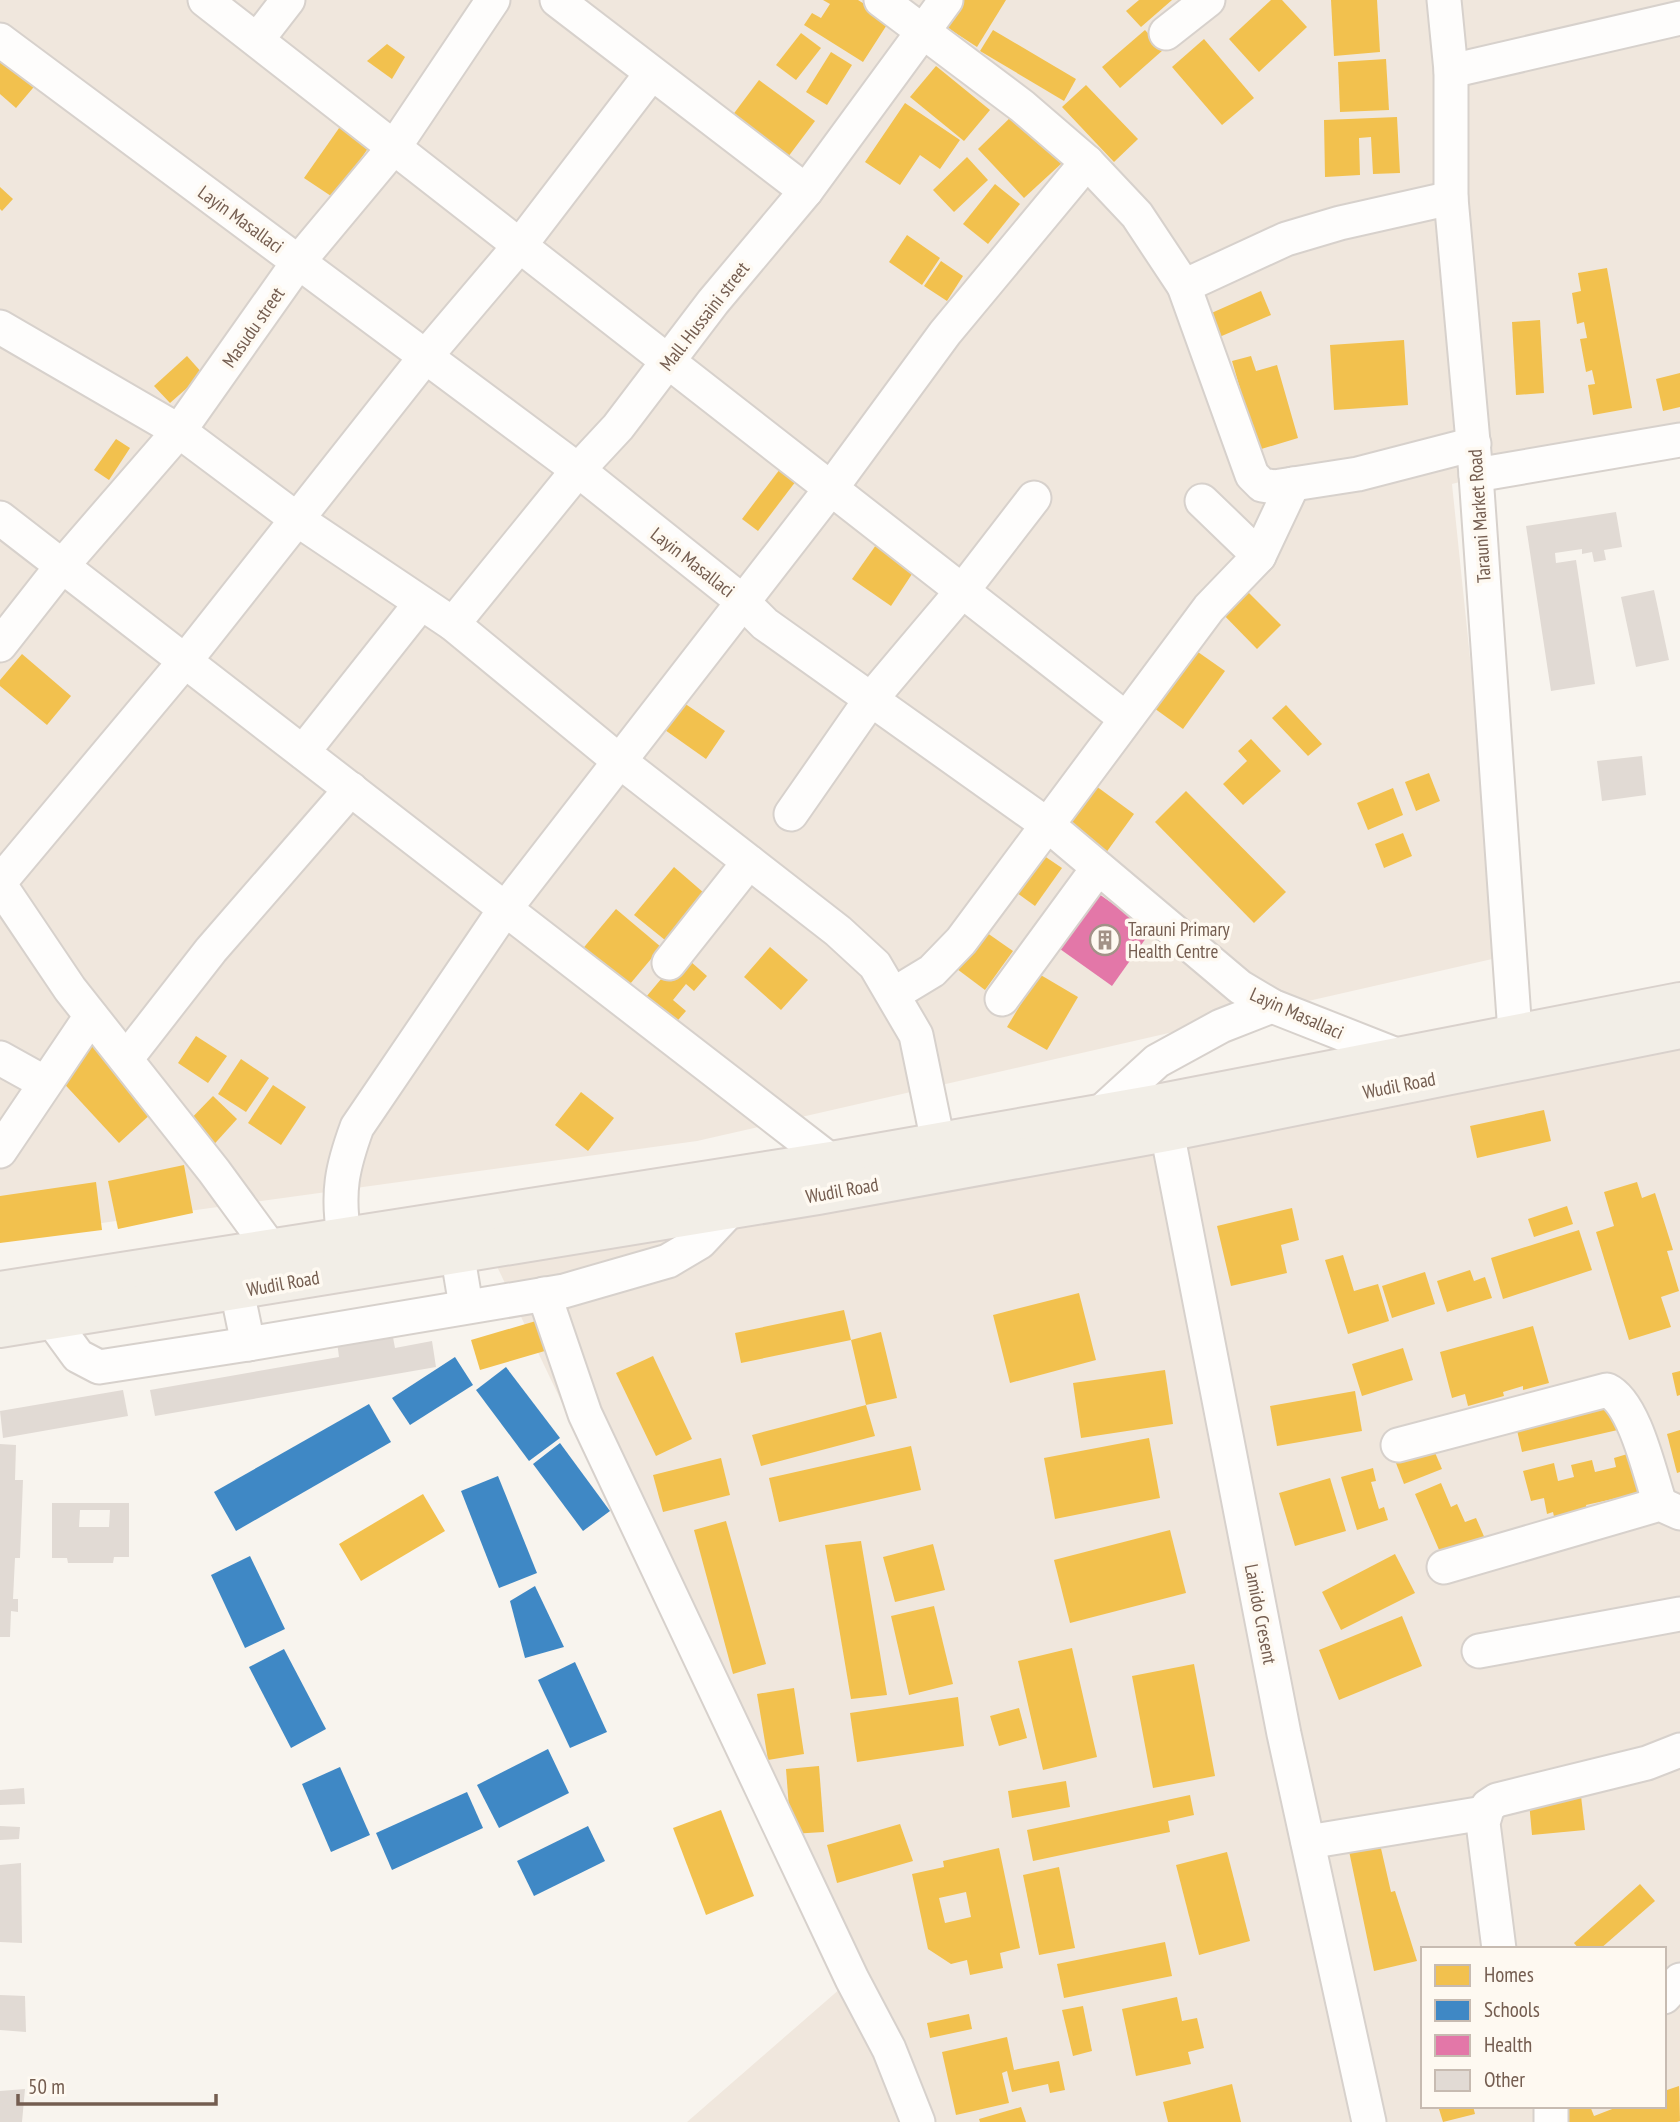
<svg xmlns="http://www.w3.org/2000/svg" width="1680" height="2122" font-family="'PT Sans Narrow',sans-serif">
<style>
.residential{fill:#f0e7dd;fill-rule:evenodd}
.homes{fill:#f2c14e;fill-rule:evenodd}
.schools{fill:#3f88c5}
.health{fill:#e377a8}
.building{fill:#e1dad4;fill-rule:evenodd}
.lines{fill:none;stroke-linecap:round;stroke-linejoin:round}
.minor-casing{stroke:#d7d1cc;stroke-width:37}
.major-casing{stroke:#d9d1cc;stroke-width:42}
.minor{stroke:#fefdfc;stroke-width:33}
.major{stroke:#f2eee7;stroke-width:38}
.labels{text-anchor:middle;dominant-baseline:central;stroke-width:7;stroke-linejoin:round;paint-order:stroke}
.street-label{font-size:19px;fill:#745d50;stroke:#fef9f1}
.poi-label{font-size:19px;fill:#745d50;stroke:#fef9f1;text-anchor:start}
</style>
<rect width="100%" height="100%" fill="#f8f4ee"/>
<g class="residential">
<path d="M0 0H1680V426L1452 484 1501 957 697 1141 0 1237Z"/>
<path d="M1680 1004V2122H687L841 1988 493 1258ZM1423 1949H1664V2106H1423Z"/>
</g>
<g class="homes">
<path d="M823 0H858L890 20 863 62 804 25 812 13 821 18 830 4Z"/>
<path d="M962 0H1006L977 47 945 26Z"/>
<path d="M1139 0H1172L1141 27 1126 11Z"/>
<path d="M1271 0H1282L1307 27 1259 72 1229 39Z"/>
<path d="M1331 0H1377L1380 52 1334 56Z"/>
<path d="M993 30 1076 79 1064 101 980 51Z"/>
<path d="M1145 30 1163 50 1120 88 1102 67Z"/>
<path d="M801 33 821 48 796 80 776 65Z"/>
<path d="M1204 39 1254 98 1222 125 1172 67Z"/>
<path d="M387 44 405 57 392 79 367 61Z"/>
<path d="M0 49 38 82 16 108 0 94Z"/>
<path d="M831 52 852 65 827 105 806 92Z"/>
<path d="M1386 59 1389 110 1340 112 1338 62Z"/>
<path d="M936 66 990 110 964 141 910 97Z"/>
<path d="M759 80 815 121 782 165 726 124Z"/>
<path d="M1086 85 1138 139 1114 162 1062 107Z"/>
<path d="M905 103 960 140 940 169 920 155 900 185 865 162Z"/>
<path d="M1015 113 1062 163 1024 198 978 149Z"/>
<path d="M1397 117 1400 173 1373 174 1371 137 1359 138 1360 175 1325 177 1324 120Z"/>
<path d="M344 121 373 141 334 198 304 178Z"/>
<path d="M967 157 988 180 954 212 933 190Z"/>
<path d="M995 184 1020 204 988 244 963 224Z"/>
<path d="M0 187 13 199 2 211 0 209Z"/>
<path d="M907 235 940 258 922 285 889 262Z"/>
<path d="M941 261 963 276 947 301 924 286Z"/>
<path d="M1607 268 1632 408 1593 415 1588 385 1595 384 1592 370 1586 372 1580 339 1587 338 1584 322 1577 324 1572 293 1581 291 1578 273Z"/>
<path d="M1261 291 1271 315 1217 338 1207 315Z"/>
<path d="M1540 320 1544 393 1516 395 1512 322Z"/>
<path d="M1404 340 1408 405 1334 410 1330 345Z"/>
<path d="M187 356 203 374 170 403 154 386Z"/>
<path d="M1251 356 1256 371 1277 365 1298 438 1258 450 1232 361Z"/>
<path d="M1680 373V407L1663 411 1656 379Z"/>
<path d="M116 439 130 448 109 480 94 470Z"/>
<path d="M780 469 796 481 758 531 742 519Z"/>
<path d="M876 545 914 571 891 606 852 579Z"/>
<path d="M1239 583 1281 625 1257 649 1216 607Z"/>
<path d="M1188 645 1225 671 1183 729 1147 703Z"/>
<path d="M22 654 71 696 47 725 0 686V680Z"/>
<path d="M684 703 725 731 706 759 665 730Z"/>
<path d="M1286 705 1322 744 1308 756 1272 718Z"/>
<path d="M1251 739 1281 771 1243 805 1223 784 1247 761 1238 751Z"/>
<path d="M1429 773 1440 801 1416 811 1405 782Z"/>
<path d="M1096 786 1134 814 1103 857 1065 829Z"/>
<path d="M1393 788 1403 815 1368 830 1357 803Z"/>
<path d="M1186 791 1286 892 1254 923 1155 822Z"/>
<path d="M1403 833 1412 856 1384 868 1375 844Z"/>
<path d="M1037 851 1062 868 1035 906 1010 888Z"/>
<path d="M674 867 704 893 665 940 634 915Z"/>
<path d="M616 909 661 947 620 996 575 958Z"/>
<path d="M980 928 1013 951 985 990 953 966Z"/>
<path d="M770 947 808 980 781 1010 744 977Z"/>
<path d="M682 954 707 976 694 991 686 984 673 1000 686 1011 671 1028 641 1003Z"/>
<path d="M1039 974 1078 997 1047 1050 1007 1027Z"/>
<path d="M196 1036 227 1056 208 1083 178 1063Z"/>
<path d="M92 1045 153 1112 119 1143 57 1076Z"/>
<path d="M241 1059 269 1078 246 1112 218 1094Z"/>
<path d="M273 1085 306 1107 281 1145 248 1123Z"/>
<path d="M581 1092 614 1118 588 1151 555 1125Z"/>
<path d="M213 1096 237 1119 208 1151 183 1127Z"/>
<path d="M1544 1110 1551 1141 1477 1158 1470 1126Z"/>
<path d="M184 1165 193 1213 118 1229 108 1181Z"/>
<path d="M96 1182 102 1230 0 1243V1196Z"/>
<path d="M1637 1182 1642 1198 1655 1193 1673 1250 1667 1251 1679 1291 1661 1297 1671 1327 1629 1340 1596 1232 1614 1226 1604 1192Z"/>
<path d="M1567 1206 1573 1224 1534 1237 1528 1219Z"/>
<path d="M1292 1208 1299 1240 1281 1245 1287 1273 1231 1286 1217 1226Z"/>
<path d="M1579 1230 1592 1270 1503 1299 1491 1258Z"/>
<path d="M1343 1255 1354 1291 1378 1284 1389 1321 1348 1334 1325 1260Z"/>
<path d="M1470 1270 1474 1281 1485 1277 1492 1298 1447 1312 1437 1281Z"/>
<path d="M1425 1272 1435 1304 1392 1318 1382 1286Z"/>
<path d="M1079 1293 1096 1360 1010 1383 993 1315Z"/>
<path d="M844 1310 851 1340 881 1332 897 1398 866 1405 851 1340 741 1363 735 1333Z"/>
<path d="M546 1318 555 1348 480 1370 471 1340Z"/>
<path d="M1533 1326 1549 1383 1523 1390V1386L1503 1392 1504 1396 1468 1406 1465 1394 1452 1398 1440 1352Z"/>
<path d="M1403 1348 1413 1380 1362 1396 1352 1364Z"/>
<path d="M653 1356 692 1439 656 1456 616 1373Z"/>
<path d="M1165 1370 1173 1424 1081 1438 1073 1383Z"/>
<path d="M1680 1371V1395L1677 1396 1672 1373Z"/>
<path d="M1355 1391 1362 1431 1277 1446 1270 1406Z"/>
<path d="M1616 1402 1622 1429 1522 1452 1516 1426Z"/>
<path d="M866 1405 875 1436 761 1466 752 1435Z"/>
<path d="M1680 1430V1472L1677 1473 1667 1434Z"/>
<path d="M1149 1438 1160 1498 1055 1519 1044 1458Z"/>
<path d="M911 1446 921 1490 779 1522 769 1478Z"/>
<path d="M1433 1448 1442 1469 1404 1484 1396 1463Z"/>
<path d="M1634 1452 1644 1492 1586 1505 1588 1513 1555 1521 1553 1512 1547 1514 1544 1498 1531 1501 1523 1471 1554 1463 1558 1481 1574 1477 1571 1465 1592 1460 1595 1472 1616 1467 1614 1458Z"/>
<path d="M721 1458 730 1495 663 1512 653 1475Z"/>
<path d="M1373 1468 1376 1481 1371 1482 1379 1509 1384 1507 1388 1520 1357 1530 1341 1477Z"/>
<path d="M1330 1478 1346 1531 1295 1546 1279 1493Z"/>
<path d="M1441 1483 1451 1507 1457 1504 1465 1522 1476 1518 1486 1541 1443 1559 1415 1494Z"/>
<path d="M423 1494 445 1531 361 1581 339 1544Z"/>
<path d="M726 1521 766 1664 733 1674 694 1530Z"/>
<path d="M1170 1530 1186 1593 1070 1623 1054 1560Z"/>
<path d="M861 1541 887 1695 851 1699 825 1545Z"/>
<path d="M933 1544 945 1590 895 1602 883 1557Z"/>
<path d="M1395 1554 1415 1593 1341 1630 1322 1592Z"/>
<path d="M934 1606 953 1684 909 1695 891 1616Z"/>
<path d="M1402 1616 1422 1666 1339 1700 1319 1650Z"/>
<path d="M1072 1648 1097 1757 1043 1770 1018 1661Z"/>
<path d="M1194 1664 1215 1776 1153 1788 1132 1676Z"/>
<path d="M794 1688 804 1754 768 1760 757 1694Z"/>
<path d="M958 1697 964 1746 857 1762 850 1713Z"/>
<path d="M1019 1708 1027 1738 999 1746 990 1716Z"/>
<path d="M819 1766 824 1832 791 1834 786 1769Z"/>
<path d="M1066 1781 1070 1807 1012 1818 1008 1791Z"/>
<path d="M1190 1795 1194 1815 1168 1821 1170 1832 1033 1861 1027 1830Z"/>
<path d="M1581 1796 1585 1830 1532 1835 1529 1802Z"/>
<path d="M721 1810 754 1896 706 1915 673 1828Z"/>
<path d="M900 1824 913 1861 837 1883 827 1845Z"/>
<path d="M1380 1844 1391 1892 1395 1891 1417 1961 1374 1971 1349 1851Z"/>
<path d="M999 1848 1020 1948 1000 1953 1003 1968 970 1975 967 1960 951 1964 928 1949 912 1874 944 1867 943 1861ZM966 1892 971 1917 945 1923 939 1898Z"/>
<path d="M1227 1852 1250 1941 1199 1955 1176 1865Z"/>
<path d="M1059 1867 1075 1948 1039 1955 1023 1875Z"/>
<path d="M1640 1884 1655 1901 1600 1949H1579L1574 1943Z"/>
<path d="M1165 1942 1172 1976 1064 1998 1057 1964Z"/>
<path d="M1177 1997 1182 2021 1197 2018 1204 2048 1188 2052 1191 2064 1136 2076 1122 2009Z"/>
<path d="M1083 2006 1092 2051 1073 2056 1062 2010Z"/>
<path d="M969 2014 972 2029 930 2038 927 2023Z"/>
<path d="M1007 2037 1014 2070 1059 2061 1065 2090 1050 2093 1048 2084 1012 2092 1007 2071 1002 2073 1009 2103 956 2115 942 2052Z"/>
<path d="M1232 2084 1241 2122H1168L1163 2102Z"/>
<path d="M1679 2086 1680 2121 1677 2122H1562L1556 2106H1590L1594 2116 1620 2106H1664V2091Z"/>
<path d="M1438 2106H1473L1475 2114 1443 2122Z"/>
<path d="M1021 2107 1026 2122H980L979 2119Z"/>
</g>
<g class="schools">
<path d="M455 1357 473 1385 410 1425 392 1398Z"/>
<path d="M506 1367 560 1438 529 1461 476 1390Z"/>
<path d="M369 1404 391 1442 236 1531 214 1492Z"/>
<path d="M560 1443 610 1511 583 1531 533 1464Z"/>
<path d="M498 1476 537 1573 499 1588 461 1491Z"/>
<path d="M250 1556 285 1629 245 1648 211 1575Z"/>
<path d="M535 1586 564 1647 525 1658 510 1601Z"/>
<path d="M284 1649 326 1729 291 1748 249 1667Z"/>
<path d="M575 1662 607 1732 570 1748 538 1680Z"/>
<path d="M548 1749 569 1793 499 1828 477 1785Z"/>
<path d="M340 1767 370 1835 331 1852 302 1784Z"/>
<path d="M467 1792 483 1828 392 1870 376 1833Z"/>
<path d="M588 1826 605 1861 534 1896 517 1861Z"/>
</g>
<path class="health" d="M1099 894 1151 931 1112 986 1060 949Z"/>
<g class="building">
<path d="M1616 512 1622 547 1604 550 1606 560 1594 562 1592 552 1582 554V549L1555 553 1556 563 1576 560 1595 684 1551 691 1526 526Z"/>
<path d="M1654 590 1669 660 1636 667 1621 597Z"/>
<path d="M1642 756 1646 795 1602 801 1597 761Z"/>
<path d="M392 1332 395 1348 432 1341 436 1367 155 1416 150 1390 339 1357 337 1342Z"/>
<path d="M123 1390 128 1416 3 1438 0 1411Z"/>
<path d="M0 1444 16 1445 15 1480H23L20 1558H15L13 1599H18V1612L11 1611 10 1637H0Z"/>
<path d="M52 1503H129V1557H114L113 1563H68L67 1558H52ZM80 1510H110L109 1527H79Z"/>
<path d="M24 1788 25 1804 0 1805V1790Z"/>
<path d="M0 1826 20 1827 19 1839 0 1840Z"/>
<path d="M21 1863 22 1943 0 1942V1865Z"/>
<path d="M0 1995 25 1996 26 2032 0 2030Z"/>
<path d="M25 2089 22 2122H0V2091Z"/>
</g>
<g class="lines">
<g class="minor-casing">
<g id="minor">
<path d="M205 0 1125 718"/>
<path d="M557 0 806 191"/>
<path d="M881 0 1022 106 1087 162 1137 215 1184 286 1252 475 1262 485 1274 487 1358 474 1474 444"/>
<path d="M1444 0 1451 71V198L1476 475 1515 1033 1521 1058"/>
<path d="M1166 33 1208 0"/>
<path d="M0 40 578 470 742 601 765 624 1049 826 1240 987 1272 1006 1399 1056"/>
<path d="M257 40 288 0"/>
<path d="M1451 71 1680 18"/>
<path d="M1184 286 1286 239 1340 223 1451 198"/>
<path d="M0 327 179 431 298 520 453 624 618 760 838 931 875 965 916 1035 938 1142"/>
<path d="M1476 475 1680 440"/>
<path d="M1202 501 1259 556"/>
<path d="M0 518 831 1161"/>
<path d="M453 624 578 470 618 427 713 302 806 191 946 0"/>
<path d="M0 645 62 566 179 431 299 261 395 146 493 0"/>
<path d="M303 752 421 603"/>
<path d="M791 814 871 699 963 590 1034 498"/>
<path d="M0 882 185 661 426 356 521 244 651 74"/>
<path d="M0 885 70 989 214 1171 271 1249"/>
<path d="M669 963 749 862"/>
<path d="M894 994 932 971 961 941 1209 608 1259 556 1293 484"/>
<path d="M1002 999 1098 868"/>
<path d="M0 1058 45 1083"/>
<path d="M126 1059 211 950 351 789"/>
<path d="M1162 1106 1284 1734 1369 2122"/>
<path d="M1099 1114 1157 1061 1221 1026 1272 1006"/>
<path d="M0 1151 91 1016"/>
<path d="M344 1236C337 1192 342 1168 357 1127L505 909 832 487 945 333 1087 162"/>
<path d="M457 1252 466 1306"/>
<path d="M237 1291 248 1344 564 1291 668 1261 700 1242 732 1208"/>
<path d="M544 1294 585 1414 852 1979 889 2049 918 2122"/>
<path d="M51 1319 78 1356 99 1367 248 1344"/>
<path d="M1398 1445 1607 1390C1635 1403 1650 1475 1660 1504"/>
<path d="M1444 1567 1660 1504 1680 1513"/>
<path d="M1479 1651 1680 1614"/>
<path d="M1308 1842 1484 1813"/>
<path d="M1499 1949 1483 1823 1488 1806 1497 1800 1647 1763 1680 1750"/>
<path d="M1664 1997 1680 1980"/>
<path d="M1551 2106V2122"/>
</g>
</g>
<g class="major-casing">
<g id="major">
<path d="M0 1291 831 1161 1162 1103 1680 1002"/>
<path d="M0 1328 818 1195 1166 1132 1680 1029"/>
</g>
</g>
<use href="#minor" class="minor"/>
<use href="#major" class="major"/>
</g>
<defs>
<g id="building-ring" transform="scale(1.575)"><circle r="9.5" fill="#fef9f1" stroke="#a29287" stroke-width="1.5"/><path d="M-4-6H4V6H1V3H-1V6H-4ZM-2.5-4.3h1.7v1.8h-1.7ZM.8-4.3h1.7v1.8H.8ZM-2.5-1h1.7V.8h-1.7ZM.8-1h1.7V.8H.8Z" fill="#a29287"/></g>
</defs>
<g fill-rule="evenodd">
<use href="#building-ring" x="1105" y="940"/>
</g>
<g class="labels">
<g class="street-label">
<text transform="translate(241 219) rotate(36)">Layin Masallaci</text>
<text transform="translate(704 316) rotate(-52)">Mall. Hussaini street</text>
<text transform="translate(253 327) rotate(-55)">Masudu street</text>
<text transform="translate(1479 516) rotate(-94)">Tarauni Market Road</text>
<text transform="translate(693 562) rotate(38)">Layin Masallaci</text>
<text transform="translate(1297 1013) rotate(24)">Layin Masallaci</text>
<text transform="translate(1399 1085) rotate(-11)">Wudil Road</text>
<text transform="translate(842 1190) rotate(-10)">Wudil Road</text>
<text transform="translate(283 1283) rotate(-10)">Wudil Road</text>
<text transform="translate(1261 1614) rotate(79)">Lamido Cresent</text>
</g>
<g class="poi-label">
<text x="1128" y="929">Tarauni Primary<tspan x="1128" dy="22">Health Centre</tspan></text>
</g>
</g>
<rect x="1421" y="1947" width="245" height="161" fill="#fef9f1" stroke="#c7bbb1" stroke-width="2"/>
<rect x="1435" y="1965" width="35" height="21" fill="#f2c14e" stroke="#c7bbb1" stroke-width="2"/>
<text x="1484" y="1982" font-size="21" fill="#745d50">Homes</text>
<rect x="1435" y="2000" width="35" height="21" fill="#3f88c5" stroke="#c7bbb1" stroke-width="2"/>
<text x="1484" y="2017" font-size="21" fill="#745d50">Schools</text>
<rect x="1435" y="2035" width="35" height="21" fill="#e377a8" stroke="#c7bbb1" stroke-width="2"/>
<text x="1484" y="2052" font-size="21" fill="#745d50">Health</text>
<rect x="1435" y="2070" width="35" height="21" fill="#e1dad4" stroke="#c7bbb1" stroke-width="2"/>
<text x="1484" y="2087" font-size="21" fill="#745d50">Other</text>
<path d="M18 2094v10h198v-10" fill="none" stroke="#745d50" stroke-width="3.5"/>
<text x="28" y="2094" font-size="21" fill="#745d50" stroke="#fef9f1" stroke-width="5" paint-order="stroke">50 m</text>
</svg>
